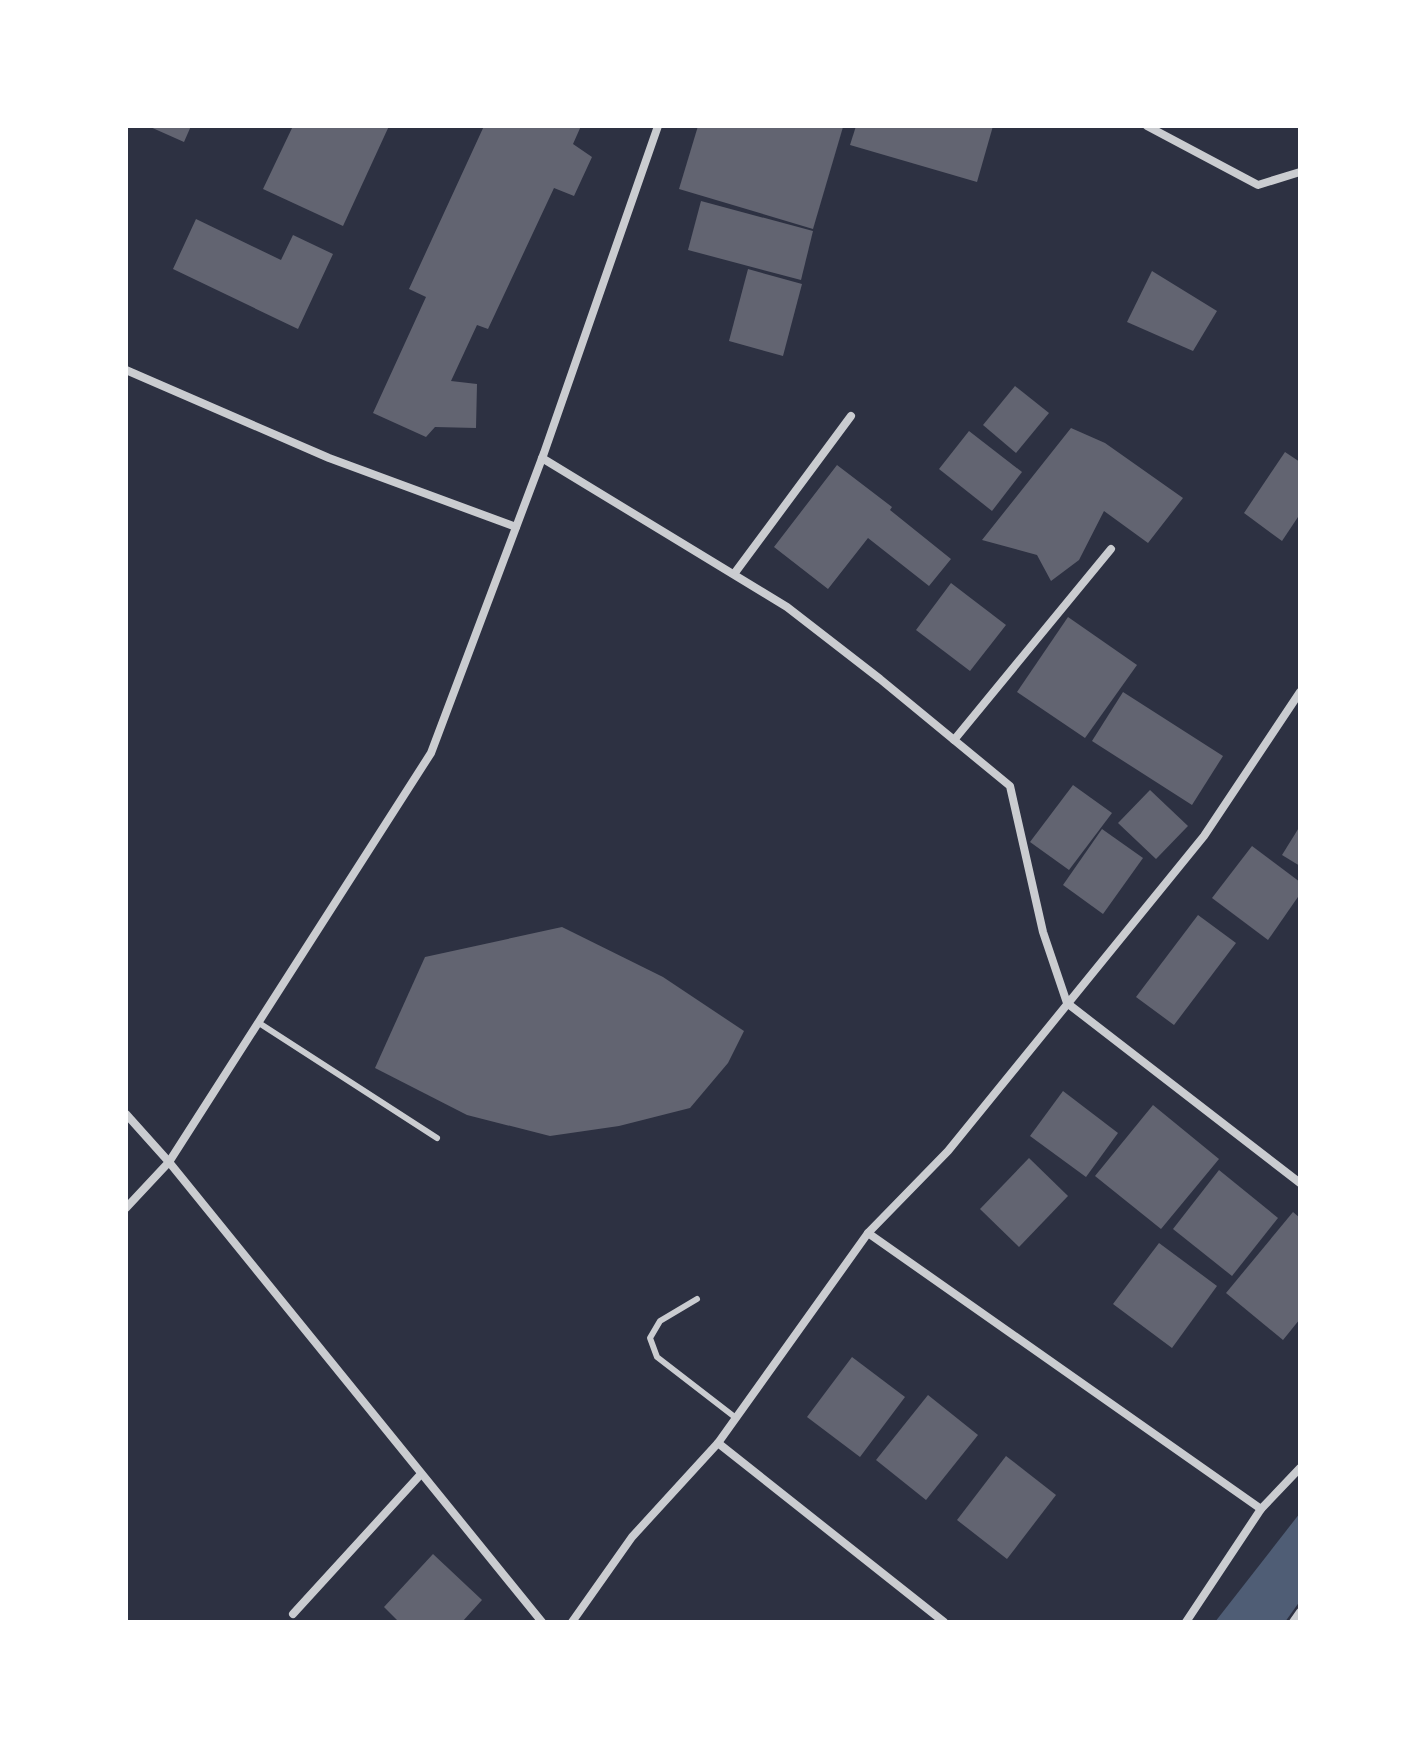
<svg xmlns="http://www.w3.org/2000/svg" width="1426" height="1748" font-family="'Archivo Narrow',sans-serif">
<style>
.water{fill:#4f5d75}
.building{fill:#626471}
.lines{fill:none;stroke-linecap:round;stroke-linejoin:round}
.service{stroke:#caccd0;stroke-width:6}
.minor{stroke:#caccd0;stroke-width:8}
</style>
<rect width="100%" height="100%" fill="#2d3142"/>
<path class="water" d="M1300 1513V1601L1285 1622H1215Z"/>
<g class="building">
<path d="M148 126H191L184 142Z"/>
<path d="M293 126H389L343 226 263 189Z"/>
<path d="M484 126H581L573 144 592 157 574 196 554 188 488 329 477 325 451 381 477 384 476 428 435 427 426 437 373 413 426 297 409 289Z"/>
<path d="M698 126 843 127 813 229 679 189Z"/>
<path d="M856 126H993L977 182 850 145Z"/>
<path d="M701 201 813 231 801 280 688 250Z"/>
<path d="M196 219 281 260 293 235 333 254 298 329 173 269Z"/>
<path d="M748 269 802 284 783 356 729 341Z"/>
<path d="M1152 271 1217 311 1193 351 1127 322Z"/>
<path d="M1015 386 1049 413 1016 453 983 425Z"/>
<path d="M1071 428 1105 443 1183 498 1148 543 1104 511 1079 560 1051 581 1037 555 982 540Z"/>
<path d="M969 431 1022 472 992 511 939 469Z"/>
<path d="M1285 452 1300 462V514L1282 541 1244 513Z"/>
<path d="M837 465 892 507 890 510 951 559 929 586 868 538 828 589 774 547Z"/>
<path d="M951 583 1006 625 970 671 916 630Z"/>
<path d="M1068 617 1137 665 1085 738 1017 692Z"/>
<path d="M1123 692 1223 756 1192 805 1092 741Z"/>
<path d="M1073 785 1112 813 1069 870 1030 842Z"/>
<path d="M1150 790 1188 826 1156 859 1118 823Z"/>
<path d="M1300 826V866L1282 855Z"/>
<path d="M1102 829 1143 858 1103 914 1063 885Z"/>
<path d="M1252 846 1300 882V894L1268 940 1212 898Z"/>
<path d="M1198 915 1236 943 1174 1025 1136 997Z"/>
<path d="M562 927 663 977 744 1031 728 1063 690 1108 619 1126 550 1136 467 1115 375 1068 425 957Z"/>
<path d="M1063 1091 1118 1133 1086 1177 1030 1136Z"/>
<path d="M1153 1105 1219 1159 1161 1229 1095 1176Z"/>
<path d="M1029 1158 1068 1196 1019 1247 980 1209Z"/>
<path d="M1219 1170 1278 1218 1232 1276 1173 1229Z"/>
<path d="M1293 1212 1300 1218V1319L1283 1340 1226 1293Z"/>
<path d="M1159 1243 1217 1286 1172 1348 1113 1304Z"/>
<path d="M852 1357 905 1397 860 1457 807 1417Z"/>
<path d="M928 1395 978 1435 926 1500 876 1460Z"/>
<path d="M1006 1456 1056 1495 1007 1559 957 1520Z"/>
<path d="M433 1554 482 1600 462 1622H399L384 1607Z"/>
</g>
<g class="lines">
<g class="service">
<path d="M259 1023 437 1138"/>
<path d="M697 1299 660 1321 650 1338 657 1357 736 1418"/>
</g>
<g class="minor">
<path d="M1147 126 1258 185 1300 172"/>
<path d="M126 370 329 458 516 527"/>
<path d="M542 458 787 607 880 679 1010 786 1043 932 1067 1003 1300 1183"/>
<path d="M734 574 851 416"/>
<path d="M954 740 1111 549"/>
<path d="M126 1114 169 1162 126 1208"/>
<path d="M868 1233 1261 1509"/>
<path d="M718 1443 944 1622"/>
<path d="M293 1614 421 1474"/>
<path d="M542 1622 169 1162 431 753 544 453 658 126"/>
<path d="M572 1622 632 1537 718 1443 868 1233 948 1151 1204 836 1300 692"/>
<path d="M1186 1622 1261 1509 1300 1468"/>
<path d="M1293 1622 1300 1612"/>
</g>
</g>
<rect width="1426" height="1748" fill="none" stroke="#ffffff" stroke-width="256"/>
</svg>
